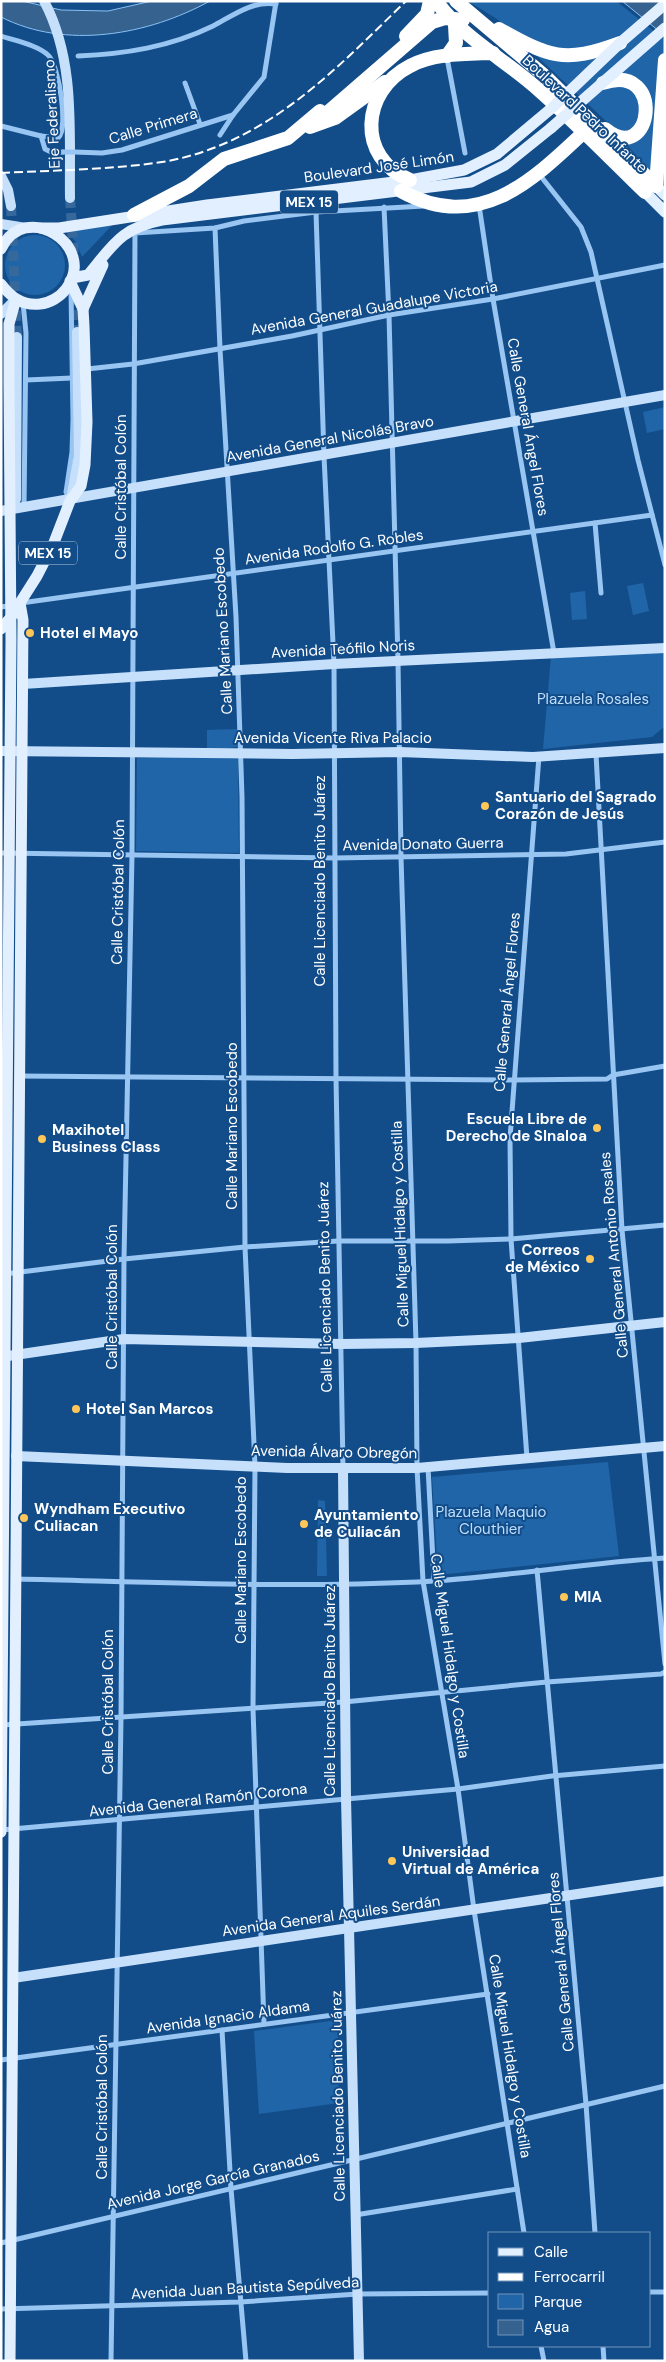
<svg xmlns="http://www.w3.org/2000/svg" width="666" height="2362" font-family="'DM Sans',sans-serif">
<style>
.green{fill:#2065a8}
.water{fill:#36628f;stroke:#8ac1f4}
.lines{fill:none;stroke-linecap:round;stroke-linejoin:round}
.secondary-tunnel{stroke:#36689c;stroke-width:10;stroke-dasharray:10 5;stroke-linecap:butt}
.street{stroke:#98c5f1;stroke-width:5}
.secondary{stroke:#c6e0fc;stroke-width:10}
.primary{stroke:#e2efff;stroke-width:11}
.highway{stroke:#fff;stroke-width:14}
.rail{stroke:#fff;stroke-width:2;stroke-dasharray:9 4;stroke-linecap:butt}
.street-bridge{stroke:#98c5f1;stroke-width:5}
.primary-bridge{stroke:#e2efff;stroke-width:11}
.highway-bridge{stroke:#fff;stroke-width:14}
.poi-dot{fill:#ffc658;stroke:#124d8a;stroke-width:2}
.labels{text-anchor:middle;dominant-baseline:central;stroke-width:4;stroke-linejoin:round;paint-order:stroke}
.shield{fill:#124d8a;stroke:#b8cadc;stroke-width:1}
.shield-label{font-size:14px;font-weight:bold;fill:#fff}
.street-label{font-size:15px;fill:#fff;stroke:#124d8a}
.poi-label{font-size:15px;font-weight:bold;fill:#fff;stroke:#124d8a;text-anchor:start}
.park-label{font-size:15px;fill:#bfdefc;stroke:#124d8a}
</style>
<rect width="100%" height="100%" fill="#124d8a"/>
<g class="green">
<path d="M468 1H616L665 40V183L643 163 607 122 497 19Z"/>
<path d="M117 220 82 257 76 242 64 229Z"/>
<circle cx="35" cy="265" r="30"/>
<path d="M665 407V429L647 433 643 412Z"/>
<path d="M643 583 649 611 633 615 627 586Z"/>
<path d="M585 591 587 619 572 620 570 593Z"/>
<path d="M665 650V723L664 727 652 737 543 749 551 656Z"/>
<path d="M237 729V747L207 751V730Z"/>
<path d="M238 755 239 853 136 851 137 758Z"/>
<path d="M608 1462 619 1556 438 1575 432 1477Z"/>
<path d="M318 1500 325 1501 327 1576H317Z"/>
<path d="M338 2020 339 2103 259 2114 254 2031Z"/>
</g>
<g class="water">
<path d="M1 1H22L61 10 108 11 152 1H210C148 35 66 50 1 17Z"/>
<path d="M622 1H665V36Z"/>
</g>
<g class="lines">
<g class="secondary-tunnel">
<path d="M70 198 74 258"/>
<path d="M11 206 17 337"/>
<path d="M75 295 77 332"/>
</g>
<g class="street">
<path d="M1 36C16 41 37 45 48 55 59 65 69 129 58 138L41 136"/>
<path d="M78 56C125 54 170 47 213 26 232 16 253 0 276 4"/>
<path d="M447 58 465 153"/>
<path d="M185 83 200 124"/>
<path d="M1 126 41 136 45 149 53 153 63 152"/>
<path d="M220 135 233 115 264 77 276 2"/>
<path d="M74 152 102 153 122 150 233 115"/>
<path d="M539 174 581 227 591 252 638 460 665 565"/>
<path d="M479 205 493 299 554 653"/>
<path d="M384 207 389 315 398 661 401 857 416 1343 417 1468 423 1581 458 1789 474 1910 524 2233"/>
<path d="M316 212 324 456 334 664 336 1078 343 1468"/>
<path d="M215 228 220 349 236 617 242 797 245 1247 255 1466 253 1709 264 2024"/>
<path d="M23 303 26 333 24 507"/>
<path d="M87 369 133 364 292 336 389 315 493 299 665 265"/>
<path d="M26 380 72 378"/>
<path d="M69 498 66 492 72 452 73 419 71 290"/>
<path d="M595 523 601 593"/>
<path d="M21 603 652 515"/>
<path d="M1 607 8 606"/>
<path d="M596 754 622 1230 665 1664"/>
<path d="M1 853 334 858 566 854 665 842"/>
<path d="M20 1076 513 1080 607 1079 613 1075 665 1066"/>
<path d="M5 1274 124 1259 245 1247 338 1241H448L511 1239 665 1225"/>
<path d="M527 1458 511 1239 510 1138 539 756"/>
<path d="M428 1467 434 1580"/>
<path d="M537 1570 586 2104 595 2233"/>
<path d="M17 1579C150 1582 283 1588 417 1582 500 1578 582 1563 665 1558"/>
<path d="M2 1725 344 1702 547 1682 661 1674 665 1672"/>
<path d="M1 1830 458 1789 552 1776 665 1766"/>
<path d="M222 2030 231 2189 246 2361"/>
<path d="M1 2060 488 1994"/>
<path d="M355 2215 517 2189"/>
<path d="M1 2243 665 2086"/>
<path d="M650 2292H665"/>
<path d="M1 2309 240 2302 358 2294 490 2293"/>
<path d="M541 2346 544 2361"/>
<path d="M603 2346 604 2361"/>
<path d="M111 2361 121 1718 124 1259 132 855 135 233 215 228 244 221 316 212 424 206"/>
</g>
<g class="secondary">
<path d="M44 1C76 61 69 132 70 198"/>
<path d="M1 176 8 190 11 206"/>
<path d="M1 224 26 228"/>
<path d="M1 314 16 299"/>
<path d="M71 500 79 454 77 332"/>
<path d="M11 509 16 499 17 337"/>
<path d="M1 511 665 395"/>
<path d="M23 684 334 664 665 648"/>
<path d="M1 751 293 754 400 752 533 757 665 748"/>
<path d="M1 1357 124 1339 342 1344 416 1343 519 1338 665 1322"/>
<path d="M16 1456 287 1468H417L665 1446"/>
<path d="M343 1469 346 1798 359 2361"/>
<path d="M13 1978 665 1881"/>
</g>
<g class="primary">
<path d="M656 186 665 195"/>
<path d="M645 192 665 212"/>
<path d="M41 228H59L207 205 410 180 464 170 497 154 553 107"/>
<path d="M1 249C24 199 99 245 66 289 60 297 50 303 40 304 22 306 11 297 1 284"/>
<path d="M72 278 88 275C113 245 121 228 162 220L471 182 505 165 551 128"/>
<path d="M83 309 103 265"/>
<path d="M1 629 11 617 37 576 53 545 70 501 81 486 85 465 87 422 84 326 83 309 70 281"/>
<path d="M1 1832 11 640 9 382V324L16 299"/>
<path d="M10 2361 23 620 20 603"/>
</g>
<g class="highway">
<path d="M436 1C464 39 506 60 540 91 576 123 610 158 645 192"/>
<path d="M456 1 546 77 656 186"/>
<path d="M499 29C549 57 564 64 620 43"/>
<path d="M406 36 427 14 430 1"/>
<path d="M447 56 456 43 455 25"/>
<path d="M603 83C666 61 653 168 605 129"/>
<path d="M310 127 335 118 385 82"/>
<path d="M410 180C356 158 361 91 410 66 434 53 467 54 493 53"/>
<path d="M656 186 665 60"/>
<path d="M401 191C477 233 530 183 583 133"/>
<path d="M134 215 189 186 224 159 288 138 320 111"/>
</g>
<path class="rail" d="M1 173C57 170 113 170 168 161 268 142 336 69 406 1"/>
<path class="street-bridge" d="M63 152H74"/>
<g class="primary-bridge">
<path d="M553 107 620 43 665 4"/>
<path d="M551 128 665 28"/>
</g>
<path class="highway-bridge" d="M312 126 432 22 445 18 463 20"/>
</g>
<g class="poi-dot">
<circle cx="30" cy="633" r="5"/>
<circle cx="485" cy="806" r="5"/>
<circle cx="597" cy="1128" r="5"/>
<circle cx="42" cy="1139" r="5"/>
<circle cx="590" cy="1259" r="5"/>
<circle cx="76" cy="1409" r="5"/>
<circle cx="24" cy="1518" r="5"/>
<circle cx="304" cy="1524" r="5"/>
<circle cx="564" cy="1597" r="5"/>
<circle cx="392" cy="1861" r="5"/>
</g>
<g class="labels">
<g class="shield">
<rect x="280" y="190.5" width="58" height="23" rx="4"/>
<rect x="19" y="541.5" width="58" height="23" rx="4"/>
</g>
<g class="shield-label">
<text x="309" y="202">MEX 15</text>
<text x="48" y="553">MEX 15</text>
</g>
<g class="street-label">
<text transform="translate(52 114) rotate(-93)">Eje Federalismo</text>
<text transform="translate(585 114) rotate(43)">Boulevard Pedro Infante</text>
<text transform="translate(153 126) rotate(-17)">Calle Primera</text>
<text transform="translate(379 167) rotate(-8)">Boulevard José Limón</text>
<text transform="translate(374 308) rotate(-10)">Avenida General Guadalupe Victoria</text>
<text transform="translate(528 427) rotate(80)">Calle General Ángel Flores</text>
<text transform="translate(330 439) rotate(-10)">Avenida General Nicolás Bravo</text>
<text transform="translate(121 487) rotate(-90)">Calle Cristóbal Colón</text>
<text transform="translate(334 547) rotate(-8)">Avenida Rodolfo G. Robles</text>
<text transform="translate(223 631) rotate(-93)">Calle Mariano Escobedo</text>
<text transform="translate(343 649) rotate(-3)">Avenida Teófilo Noris</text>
<text x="333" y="738">Avenida Vicente Riva Palacio</text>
<text transform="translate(423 844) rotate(-1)">Avenida Donato Guerra</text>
<text transform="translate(320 881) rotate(-90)">Calle Licenciado Benito Juárez</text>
<text transform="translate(118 892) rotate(-89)">Calle Cristóbal Colón</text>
<text transform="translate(507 1002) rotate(-85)">Calle General Ángel Flores</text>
<text transform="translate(232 1126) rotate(-90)">Calle Mariano Escobedo</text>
<text transform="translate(400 1224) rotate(-92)">Calle Miguel Hidalgo y Costilla</text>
<text transform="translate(614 1255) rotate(-95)">Calle General Antonio Rosales</text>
<text transform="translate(325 1287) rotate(-91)">Calle Licenciado Benito Juárez</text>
<text transform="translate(112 1297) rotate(-90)">Calle Cristóbal Colón</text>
<text transform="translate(334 1452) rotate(1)">Avenida Álvaro Obregón</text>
<text transform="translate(241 1560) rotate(-90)">Calle Mariano Escobedo</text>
<text transform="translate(450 1656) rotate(82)">Calle Miguel Hidalgo y Costilla</text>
<text transform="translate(330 1691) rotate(-90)">Calle Licenciado Benito Juárez</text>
<text transform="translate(108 1702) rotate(-90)">Calle Cristóbal Colón</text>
<text transform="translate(198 1800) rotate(-6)">Avenida General Ramón Corona</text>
<text transform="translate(331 1916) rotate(-8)">Avenida General Aquiles Serdán</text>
<text transform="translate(561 1962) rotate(-95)">Calle General Ángel Flores</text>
<text transform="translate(228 2017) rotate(-8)">Avenida Ignacio Aldama</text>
<text transform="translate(510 2056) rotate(81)">Calle Miguel Hidalgo y Costilla</text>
<text transform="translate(338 2096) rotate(-91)">Calle Licenciado Benito Juárez</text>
<text transform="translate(102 2107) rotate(-90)">Calle Cristóbal Colón</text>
<text transform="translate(213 2180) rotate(-13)">Avenida Jorge García Granados</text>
<text transform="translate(245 2288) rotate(-3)">Avenida Juan Bautista Sepúlveda</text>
</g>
<g class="poi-label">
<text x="40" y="633">Hotel el Mayo</text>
<text x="495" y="797">Santuario del Sagrado<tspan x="495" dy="17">Corazón de Jesús</tspan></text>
<text x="587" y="1119" text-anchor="end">Escuela Libre de<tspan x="587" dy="17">Derecho de SInaloa</tspan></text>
<text x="52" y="1130">Maxihotel<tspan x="52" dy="17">Business Class</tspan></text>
<text x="580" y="1250" text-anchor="end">Correos<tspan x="580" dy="17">de México</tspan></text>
<text x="86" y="1409">Hotel San Marcos</text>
<text x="34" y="1509">Wyndham Executivo<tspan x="34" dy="17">Culiacan</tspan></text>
<text x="314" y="1515">Ayuntamiento<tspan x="314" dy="17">de Culiacán</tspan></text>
<text x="574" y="1597">MIA</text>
<text x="402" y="1852">Universidad<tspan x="402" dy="17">Virtual de América</tspan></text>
</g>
<g class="park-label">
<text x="593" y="699">Plazuela Rosales</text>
<text x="491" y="1512">Plazuela Maquio<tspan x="491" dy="17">Clouthier</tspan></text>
</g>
</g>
<rect width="666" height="2362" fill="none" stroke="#ffffff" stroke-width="5"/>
<rect x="488" y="2232" width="162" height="115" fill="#124d8a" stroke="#7194b9"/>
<rect x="498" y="2248" width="25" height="8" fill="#e2efff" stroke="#7194b9"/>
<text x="534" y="2257" font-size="15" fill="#ffffff">Calle</text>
<rect x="498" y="2273" width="25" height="8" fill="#ffffff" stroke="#7194b9"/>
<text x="534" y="2282" font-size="15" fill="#ffffff">Ferrocarril</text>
<rect x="498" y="2294" width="25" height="15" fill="#2065a8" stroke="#7194b9"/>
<text x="534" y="2307" font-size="15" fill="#ffffff">Parque</text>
<rect x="498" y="2320" width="25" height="15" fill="#36628f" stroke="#7194b9"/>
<text x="534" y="2332" font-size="15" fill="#ffffff">Agua</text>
</svg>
